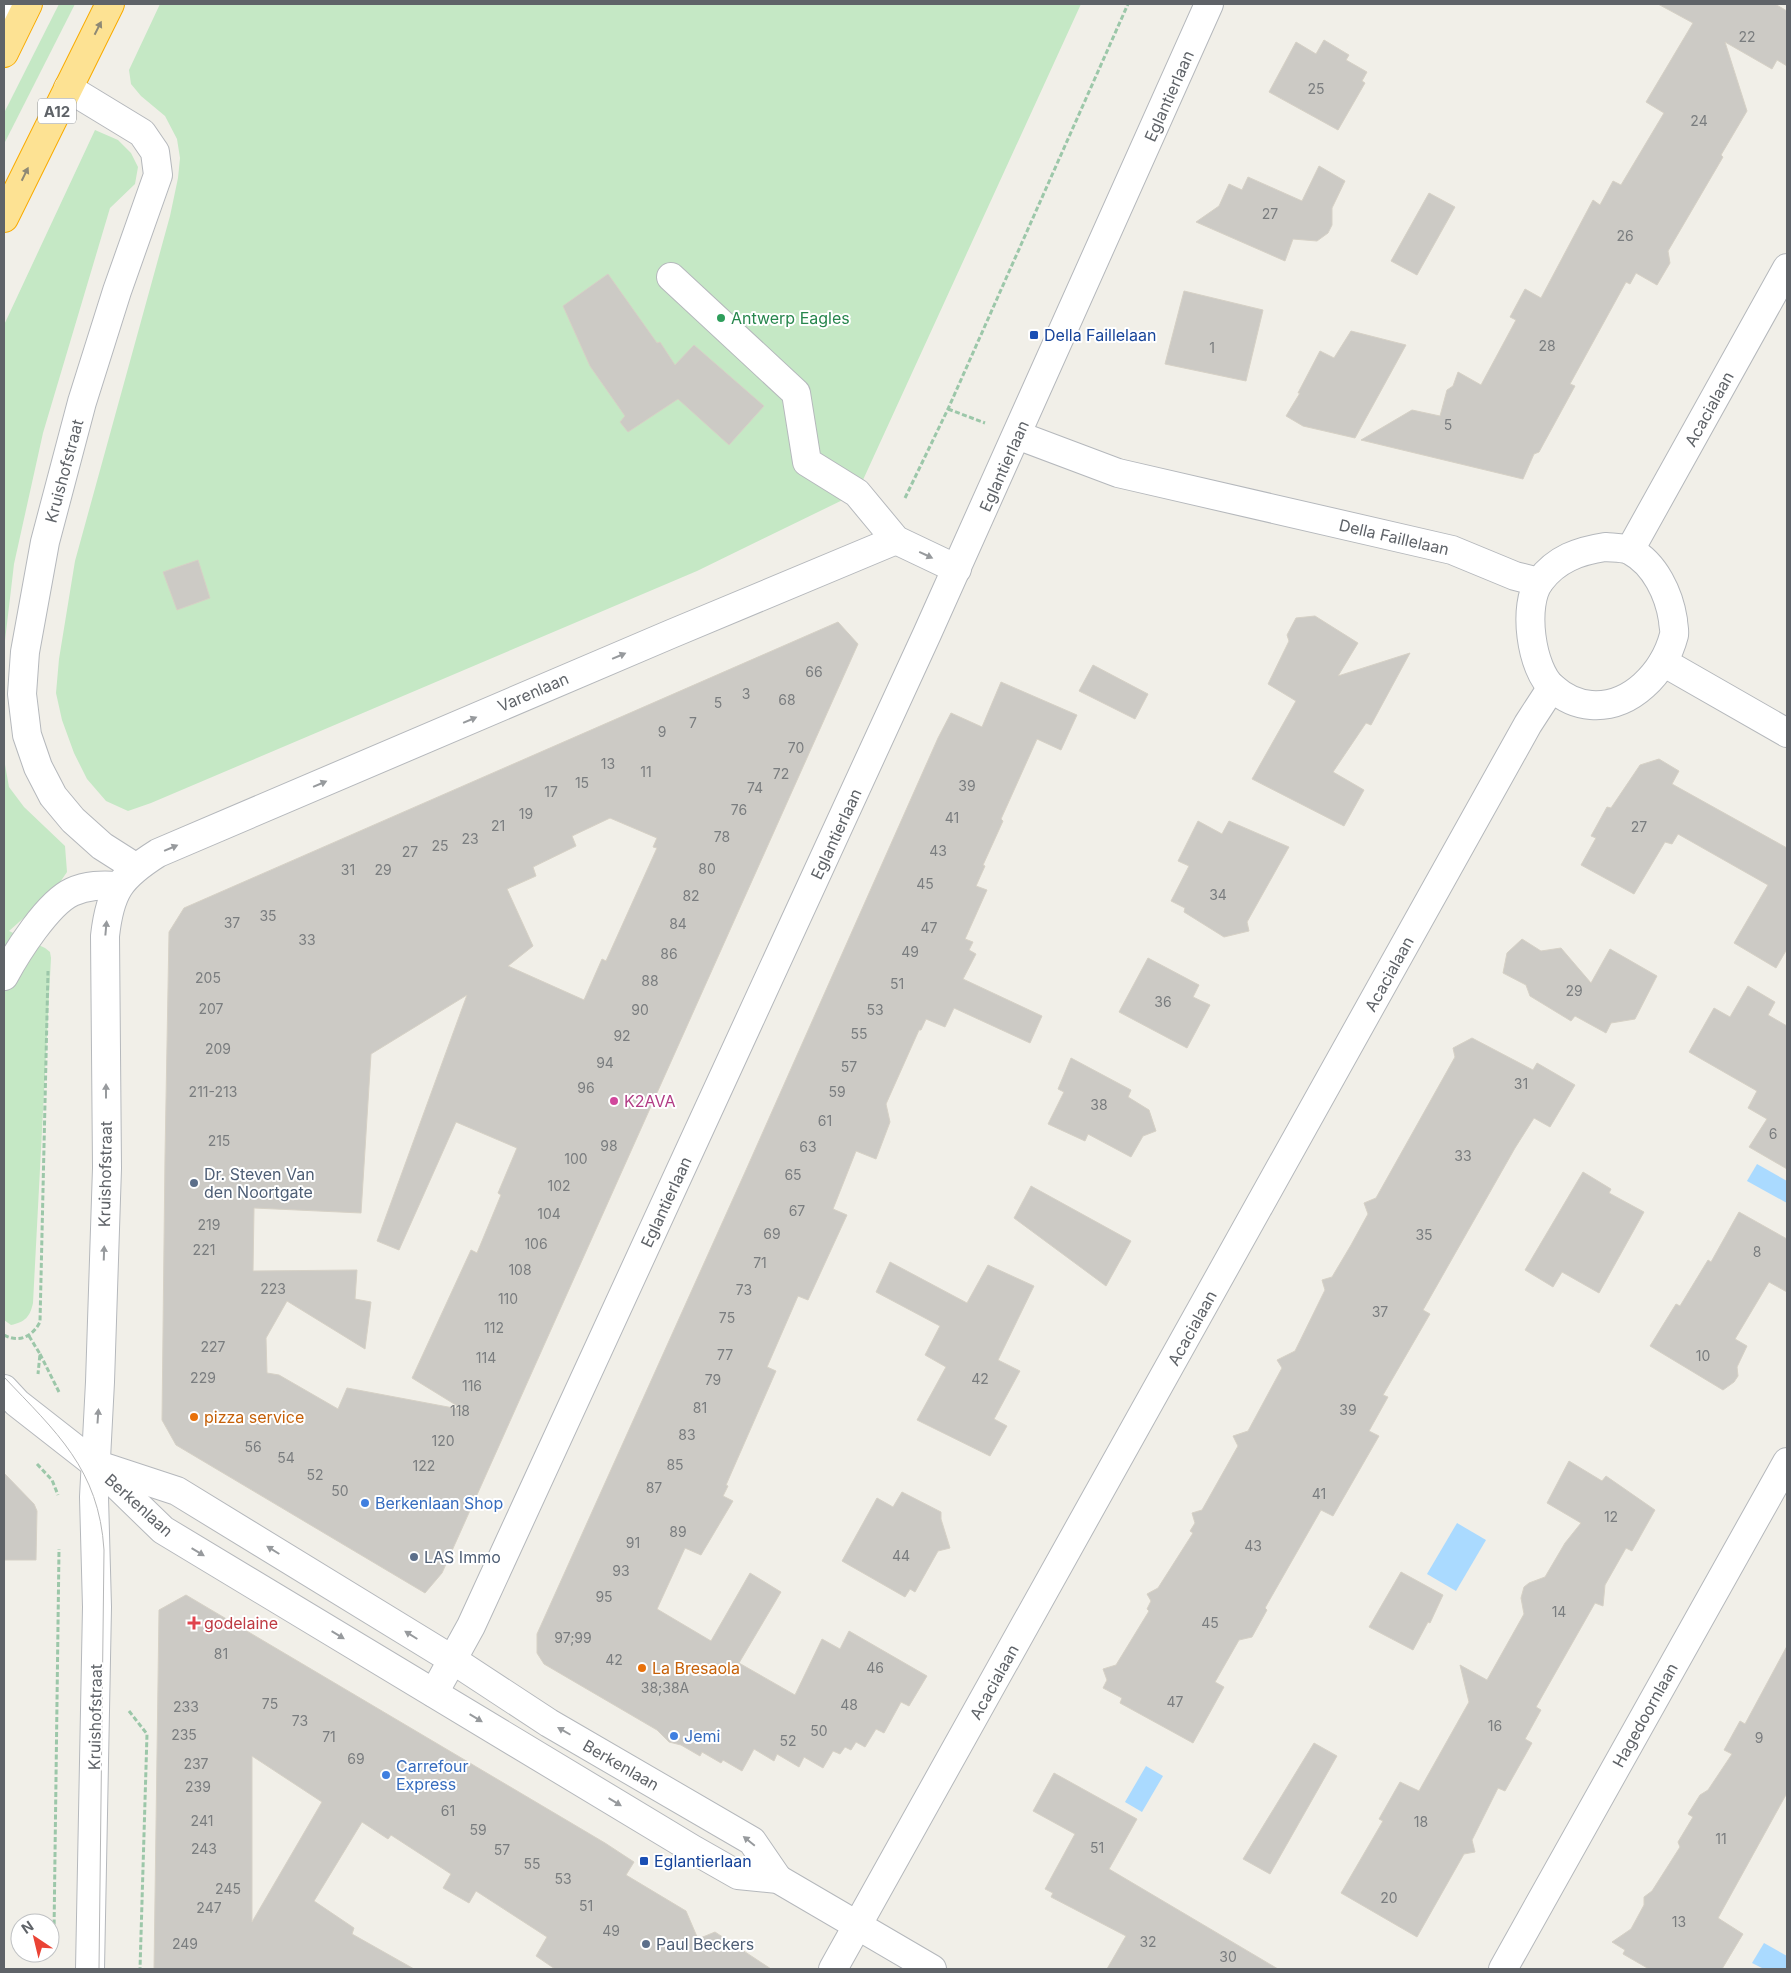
<svg xmlns="http://www.w3.org/2000/svg" width="1791" height="1973" font-family="Inter,sans-serif">
<style>
.green{fill:#c5e8c5}
.water{fill:#aadaff}
.building{fill:#cccac5;stroke:#d6d1c6;fill-rule:evenodd}
.lines{fill:none;stroke-linecap:round;stroke-linejoin:round}
.minor-casing{stroke:#b5b8bc;stroke-width:30}
.highway-casing{stroke:#f9ab00;stroke-width:30}
.path{stroke:#9cc7a9;stroke-width:3;stroke-dasharray:5 2.5;stroke-linecap:butt}
.minor{stroke:#fff;stroke-width:28}
.highway{stroke:#fde293;stroke-width:28}
.tram{stroke:#b6b7b8;stroke-width:1}
.oneway{fill:#8e8975}
.oneway2{fill:#979a9d}
.leisure-dot{fill:#2e9e5b;stroke:#fff;stroke-width:2}
.transit-dot{fill:#1a4fb4;stroke:#fff;stroke-width:2}
.hotel-dot{fill:#d1479c;stroke:#fff;stroke-width:2}
.service-dot{fill:#5c6f8a;stroke:#fff;stroke-width:2}
.food-dot{fill:#e8710a;stroke:#fff;stroke-width:2}
.shop-dot{fill:#3f7fe0;stroke:#fff;stroke-width:2}
.health-dot{fill:#e0444e;stroke:#fff;stroke-width:2}
.labels{text-anchor:middle;dominant-baseline:central;stroke-width:4;stroke-linejoin:round;paint-order:stroke}
.number-label{font-size:14px;fill:#7a7d7f}
.shield{fill:#fff;stroke:#8f9295;stroke-width:1}
.shield-label{font-size:15px;font-weight:bold;fill:#5f6368}
.street-label{font-size:16px;fill:#5f6368;stroke:#fff}
.leisure-label{font-size:16px;fill:#27864d;stroke:#fff;text-anchor:start}
.transit-label{font-size:16px;fill:#164399;stroke:#fff;text-anchor:start}
.hotel-label{font-size:16px;fill:#b23c85;stroke:#fff;text-anchor:start}
.service-label{font-size:16px;fill:#4e5e75;stroke:#fff;text-anchor:start}
.food-label{font-size:16px;fill:#c56008;stroke:#fff;text-anchor:start}
.shop-label{font-size:16px;fill:#366cbe;stroke:#fff;text-anchor:start}
.health-label{font-size:16px;fill:#be3a42;stroke:#fff;text-anchor:start}
</style>
<rect width="100%" height="100%" fill="#f1efe8"/>
<g class="green">
<path d="M59 4H75L4 144V113Z"/>
<path d="M160 4H1081L857 493 697 571 151 803 128 811 106 801 87 779 74 753 62 720 56 693 59 659 75 561 170 216 178 178 180 158 177 139 165 116 141 96 131 84 129 70Z"/>
<path d="M95 130 118 140 131 153 138 167 135 184 110 208 43 433 14 564 4 649V325Z"/>
<path d="M4 759 9 787 24 807 65 846 67 872 54 891 9 931 45 948 50 952 51 958 33 1303C30 1317 25 1322 11 1325L4 1320Z"/>
</g>
<g class="water">
<path d="M1757 1164 1787 1181V1203L1747 1181Z"/>
<path d="M1457 1523 1486 1540 1456 1591 1427 1574Z"/>
<path d="M1146 1766 1163 1776 1142 1812 1125 1802Z"/>
<path d="M1764 1943 1787 1956V1969H1764L1752 1963Z"/>
</g>
<g class="building">
<path d="M1658 4H1775L1787 11V66L1777 60 1772 69 1725 42 1747 111 1721 155 1723 157 1668 251 1670 263 1657 285 1636 273 1630 284 1626 282 1570 384 1575 386 1539 452 1534 454 1523 479 1361 440 1412 410 1440 416 1447 390 1453 386 1458 372 1481 385 1516 320 1510 317 1525 289 1541 298 1593 200 1600 205 1613 181 1621 185 1664 113 1646 102 1693 23Z"/>
<path d="M1324 40 1349 55 1346 60 1367 72 1362 81 1365 83 1338 130 1269 92 1296 42 1316 54Z"/>
<path d="M1319 166 1345 181 1332 208V225L1328 233 1317 241 1293 239 1285 261 1196 222 1219 206 1229 184 1242 190 1248 177 1302 201Z"/>
<path d="M1429 193 1455 207 1417 275 1391 261Z"/>
<path d="M608 274 657 343 660 342 675 365 694 345 764 406 729 445 678 399 628 432 620 422 625 416 590 366 563 306Z"/>
<path d="M1184 291 1263 310 1246 381 1165 364Z"/>
<path d="M1351 331 1406 345 1355 438 1303 426 1286 416 1300 393H1298L1320 351 1334 358Z"/>
<path d="M198 560 210 598 177 610 163 572Z"/>
<path d="M1315 616 1358 643 1338 676 1410 653 1371 725 1366 723 1333 772 1364 790 1344 826 1252 779 1296 701 1268 684 1289 641 1287 635 1296 618Z"/>
<path d="M838 622 858 644 442 1573 425 1593 176 1445 162 1420 165 1156 169 932 184 908ZM610 818 657 838 653 847 657 848 606 961 602 959 584 1000 508 966 533 946 507 889 536 876 533 867 576 846 572 836ZM467 995 377 1241 399 1250 456 1122 517 1148 498 1193 501 1195 477 1253 471 1250 412 1378 464 1410 347 1388 338 1409 279 1375 267 1373 266 1338 287 1301 365 1349 371 1302 355 1299 357 1270 253 1271 254 1208 361 1213 371 1054Z"/>
<path d="M1093 665 1148 694 1135 719 1079 691Z"/>
<path d="M1001 682 1077 715 1061 750 1037 739 1001 819 1003 821 983 865 985 866 976 886 987 890 965 939 973 942 969 950 976 954 963 979 1042 1016 1030 1043 954 1008 945 1027 926 1019 921 1030H919L886 1104 890 1122 876 1159 856 1151 833 1209 847 1215 808 1300 798 1296 767 1367 776 1371 726 1485 728 1486 723 1496 733 1501 701 1555 685 1548 657 1609 711 1641 750 1573 781 1592 739 1663 795 1695 822 1639 840 1649 849 1631 927 1676 909 1706 901 1702 884 1733 876 1729 865 1747 856 1742 851 1750 845 1747 840 1754 833 1751 823 1768 804 1757 799 1767 777 1754 774 1761 754 1749 742 1771 723 1760 721 1763 702 1752 700 1756 681 1745 669 1742 657 1730 544 1664 537 1653V1634L746 1170 938 738 951 713 982 727Z"/>
<path d="M1659 759 1679 771 1672 784 1787 848V949L1776 968 1734 943 1768 885 1678 834 1672 844 1665 842 1634 894 1581 865 1596 838 1591 836 1607 807 1611 808 1640 765Z"/>
<path d="M1198 821 1222 834 1229 821 1289 847 1247 922 1249 931 1224 937 1184 912 1185 908 1171 901 1189 866 1178 861Z"/>
<path d="M1522 939 1541 951 1561 948 1591 983 1610 949 1657 976 1635 1019 1611 1023 1606 1033 1575 1016 1571 1021 1530 996 1526 985 1503 973 1507 953Z"/>
<path d="M1148 958 1199 985 1193 997 1210 1005 1187 1048 1119 1012Z"/>
<path d="M1748 986 1775 1002 1768 1015 1787 1026V1169L1749 1147 1767 1119 1748 1108 1757 1091 1689 1052 1714 1008 1730 1017Z"/>
<path d="M1472 1038 1533 1070 1537 1063 1575 1085 1550 1127 1534 1118 1515 1148 1423 1310 1430 1314 1383 1395 1388 1397 1369 1431 1379 1436 1333 1516 1321 1510 1265 1608 1267 1610 1252 1637 1239 1640 1215 1682 1224 1687 1193 1743 1120 1703 1122 1698 1103 1688 1107 1680 1103 1669 1116 1665 1149 1611 1147 1609 1151 1601 1147 1594 1158 1588 1193 1533 1190 1531 1195 1523 1192 1513 1202 1510 1238 1446 1233 1436 1248 1431 1282 1368 1277 1360 1295 1351 1325 1290 1322 1280 1332 1277 1351 1245 1368 1214 1364 1203 1376 1198 1455 1057 1453 1048Z"/>
<path d="M1071 1058 1131 1090 1128 1097 1149 1110 1156 1131 1143 1136 1131 1157 1088 1134 1085 1141 1048 1124 1064 1092 1058 1089Z"/>
<path d="M1583 1172 1611 1189 1609 1193 1644 1212 1599 1293 1562 1272 1553 1287 1525 1270Z"/>
<path d="M1031 1186 1131 1241 1106 1286 1014 1218Z"/>
<path d="M1739 1212 1787 1239V1292L1769 1282 1735 1339 1747 1346 1737 1367 1738 1376 1734 1382 1723 1390 1650 1346 1676 1304 1680 1306 1708 1260 1711 1262Z"/>
<path d="M890 1262 967 1303 988 1265 1034 1286 998 1360 1020 1371 994 1419 1007 1426 990 1456 917 1420 946 1367 925 1355 940 1326 876 1292Z"/>
<path d="M1569 1461 1602 1481 1606 1476 1655 1510 1632 1551 1626 1548 1605 1585 1603 1606 1595 1603 1536 1707 1541 1710 1525 1739 1532 1743 1505 1791 1498 1788 1472 1840 1475 1852 1464 1854 1417 1937 1341 1893 1383 1821 1379 1819 1400 1782 1419 1791 1469 1702 1460 1665 1487 1680 1524 1614 1521 1598 1524 1587 1529 1583 1545 1577 1565 1543 1581 1523 1547 1503Z"/>
<path d="M4 1473 34 1504 37 1511 36 1560H4Z"/>
<path d="M902 1492 941 1512V1519L950 1548 938 1551 915 1592 910 1589 905 1597 842 1561 877 1498 893 1507Z"/>
<path d="M1401 1572 1443 1595 1430 1623 1428 1622 1413 1650 1369 1627Z"/>
<path d="M186 1595 605 1843 634 1862 626 1875 686 1911 698 1939 715 1932 771 1969H555L536 1956 547 1937 476 1891 469 1903 443 1888 451 1874 391 1835 388 1839 362 1822 314 1901 354 1928 352 1934 414 1969H154L159 1610ZM252 1756 322 1802 252 1922Z"/>
<path d="M1787 1646V1793L1718 1918 1743 1934 1722 1969H1649L1623 1954 1625 1950 1612 1942 1631 1929 1644 1905V1897L1652 1891 1680 1847 1678 1842 1693 1817 1688 1814 1700 1795 1708 1790 1732 1754 1724 1750 1740 1721 1745 1724Z"/>
<path d="M1314 1743 1337 1756 1270 1874 1243 1859Z"/>
<path d="M1054 1773 1137 1819 1109 1869 1278 1969H1107L1126 1936 1051 1897 1053 1893 1045 1889 1075 1834 1033 1811Z"/>
</g>
<g class="lines">
<g class="minor-casing">
<g id="minor">
<path d="M4 6 23 13"/>
<path d="M68 88 142 133 155 152 158 175 117 291 82 402 45 542 25 652 22 694 27 735 38 767 53 796 73 820 102 846 135 867"/>
<path d="M671 277 796 393 807 462 857 493 896 540 957 569"/>
<path d="M1017 435 1118 473 1452 550 1515 576 1539 582"/>
<path d="M1605 547C1613 548 1624 547 1631 551 1655 564 1669 594 1673 620 1673 625 1675 631 1674 635 1664 673 1631 708 1591 705 1577 704 1563 697 1553 688 1531 670 1522 604 1540 581 1556 559 1579 551 1605 547Z"/>
<path d="M1630 550 1787 268"/>
<path d="M1663 662 1787 733"/>
<path d="M4 976C17 952 48 903 72 892 87 885 102 885 118 886"/>
<path d="M4 1389 17 1403 95 1464 163 1530 694 1850 738 1875 778 1879 932 1969"/>
<path d="M101 1466 177 1491 453 1660 549 1723 752 1841 778 1879"/>
<path d="M434 1693 471 1626 927 634 1209 4"/>
<path d="M90 1969 97 1607 94 1497 100 1382 107 1168 105 936C110 891 120 877 158 853L671 634 896 540"/>
<path d="M833 1969 1528 724 1552 687"/>
<path d="M1503 1969 1787 1462"/>
</g>
</g>
<g class="highway-casing">
<g id="highway">
<path d="M4 53 28 4"/>
<path d="M4 218 110 4"/>
</g>
</g>
<g class="path">
<path d="M948 409 985 423"/>
<path d="M905 498 948 409 1128 4"/>
<path d="M4 1335C19 1343 32 1337 40 1322L48 971"/>
<path d="M29 1336 40 1354 38 1374"/>
<path d="M40 1354 59 1392"/>
<path d="M37 1464 52 1480 58 1495"/>
<path d="M129 1711 147 1734 140 1969"/>
<path d="M54 1932 59 1549"/>
</g>
<use href="#minor" class="minor"/>
<use href="#highway" class="highway"/>
<path class="tram" d="M4 1377C56 1432 99 1469 104 1550L99 1969"/>
</g>
<defs><path id="oneway-solid" d="M-6-.8H1V-3.2L6.5 0L1 3.2V.8H-6Z" transform="scale(1.25)"/></defs>
<g class="oneway">
<use href="#oneway-solid" transform="translate(98 28) rotate(-63)"/>
<use href="#oneway-solid" transform="translate(25 174) rotate(-64)"/>
</g>
<g class="oneway2">
<use href="#oneway-solid" transform="translate(926 555) rotate(25)"/>
<use href="#oneway-solid" transform="translate(619 656) rotate(-23)"/>
<use href="#oneway-solid" transform="translate(470 720) rotate(-23)"/>
<use href="#oneway-solid" transform="translate(320 784) rotate(-23)"/>
<use href="#oneway-solid" transform="translate(171 848) rotate(-23)"/>
<use href="#oneway-solid" transform="translate(106 928) rotate(-85)"/>
<use href="#oneway-solid" transform="translate(106 1091) rotate(-90)"/>
<use href="#oneway-solid" transform="translate(104 1253) rotate(-88)"/>
<use href="#oneway-solid" transform="translate(98 1416) rotate(-86)"/>
<use href="#oneway-solid" transform="translate(273 1550) rotate(-148)"/>
<use href="#oneway-solid" transform="translate(198 1552) rotate(31)"/>
<use href="#oneway-solid" transform="translate(338 1635) rotate(31)"/>
<use href="#oneway-solid" transform="translate(411 1635) rotate(-148)"/>
<use href="#oneway-solid" transform="translate(476 1718) rotate(31)"/>
<use href="#oneway-solid" transform="translate(564 1731) rotate(-150)"/>
<use href="#oneway-solid" transform="translate(615 1802) rotate(31)"/>
<use href="#oneway-solid" transform="translate(749 1841) rotate(-141)"/>
</g>
<circle class="leisure-dot" cx="721" cy="318" r="5"/>
<g class="transit-dot">
<rect x="1029" y="330" width="10" height="10" rx="2.5"/>
<rect x="639" y="1856" width="10" height="10" rx="2.5"/>
</g>
<circle class="hotel-dot" cx="614" cy="1101" r="5"/>
<g class="service-dot">
<circle cx="194" cy="1183" r="5"/>
<circle cx="414" cy="1557" r="5"/>
<circle cx="646" cy="1944" r="5"/>
</g>
<g class="food-dot">
<circle cx="194" cy="1417" r="5"/>
<circle cx="642" cy="1668" r="5"/>
</g>
<g class="shop-dot">
<circle cx="365" cy="1503" r="5"/>
<circle cx="674" cy="1736" r="5"/>
<circle cx="386" cy="1775" r="5"/>
</g>
<path class="health-dot" d="M191.5 1615.5h5v5h5v5h-5v5h-5v-5h-5v-5h5z"/>
<g class="labels">
<g class="number-label">
<text x="1747" y="36">22</text>
<text x="1316" y="88">25</text>
<text x="1699" y="120">24</text>
<text x="1270" y="213">27</text>
<text x="1625" y="235">26</text>
<text x="1547" y="345">28</text>
<text x="1212" y="347">1</text>
<text x="1448" y="424">5</text>
<text x="814" y="671">66</text>
<text x="746" y="693">3</text>
<text x="787" y="699">68</text>
<text x="718" y="702">5</text>
<text x="693" y="722">7</text>
<text x="662" y="731">9</text>
<text x="796" y="747">70</text>
<text x="608" y="763">13</text>
<text x="646" y="771">11</text>
<text x="781" y="773">72</text>
<text x="582" y="782">15</text>
<text x="967" y="785">39</text>
<text x="755" y="787">74</text>
<text x="551" y="791">17</text>
<text x="739" y="809">76</text>
<text x="526" y="813">19</text>
<text x="952" y="817">41</text>
<text x="498" y="825">21</text>
<text x="1639" y="826">27</text>
<text x="722" y="836">78</text>
<text x="470" y="838">23</text>
<text x="440" y="845">25</text>
<text x="938" y="850">43</text>
<text x="410" y="851">27</text>
<text x="707" y="868">80</text>
<text x="348" y="869">31</text>
<text x="383" y="869">29</text>
<text x="925" y="883">45</text>
<text x="1218" y="894">34</text>
<text x="691" y="895">82</text>
<text x="268" y="915">35</text>
<text x="232" y="922">37</text>
<text x="678" y="923">84</text>
<text x="929" y="927">47</text>
<text x="307" y="939">33</text>
<text x="910" y="951">49</text>
<text x="669" y="953">86</text>
<text x="208" y="977">205</text>
<text x="650" y="980">88</text>
<text x="897" y="983">51</text>
<text x="1574" y="990">29</text>
<text x="1163" y="1001">36</text>
<text x="211" y="1008">207</text>
<text x="640" y="1009">90</text>
<text x="875" y="1009">53</text>
<text x="859" y="1033">55</text>
<text x="622" y="1035">92</text>
<text x="218" y="1048">209</text>
<text x="605" y="1062">94</text>
<text x="849" y="1066">57</text>
<text x="1521" y="1083">31</text>
<text x="586" y="1087">96</text>
<text x="213" y="1091">211-213</text>
<text x="837" y="1091">59</text>
<text x="1099" y="1104">38</text>
<text x="825" y="1120">61</text>
<text x="1773" y="1133">6</text>
<text x="219" y="1140">215</text>
<text x="609" y="1145">98</text>
<text x="808" y="1146">63</text>
<text x="1463" y="1155">33</text>
<text x="576" y="1158">100</text>
<text x="793" y="1174">65</text>
<text x="559" y="1185">102</text>
<text x="797" y="1210">67</text>
<text x="549" y="1213">104</text>
<text x="209" y="1224">219</text>
<text x="772" y="1233">69</text>
<text x="1424" y="1234">35</text>
<text x="536" y="1243">106</text>
<text x="204" y="1249">221</text>
<text x="1757" y="1251">8</text>
<text x="760" y="1262">71</text>
<text x="520" y="1269">108</text>
<text x="273" y="1288">223</text>
<text x="744" y="1289">73</text>
<text x="508" y="1298">110</text>
<text x="1380" y="1311">37</text>
<text x="727" y="1317">75</text>
<text x="494" y="1327">112</text>
<text x="213" y="1346">227</text>
<text x="725" y="1354">77</text>
<text x="1703" y="1355">10</text>
<text x="486" y="1357">114</text>
<text x="203" y="1377">229</text>
<text x="980" y="1378">42</text>
<text x="713" y="1379">79</text>
<text x="472" y="1385">116</text>
<text x="700" y="1407">81</text>
<text x="1348" y="1409">39</text>
<text x="460" y="1410">118</text>
<text x="687" y="1434">83</text>
<text x="443" y="1440">120</text>
<text x="253" y="1446">56</text>
<text x="286" y="1457">54</text>
<text x="675" y="1464">85</text>
<text x="424" y="1465">122</text>
<text x="315" y="1474">52</text>
<text x="654" y="1487">87</text>
<text x="340" y="1490">50</text>
<text x="1319" y="1493">41</text>
<text x="1611" y="1516">12</text>
<text x="678" y="1531">89</text>
<text x="633" y="1542">91</text>
<text x="1253" y="1545">43</text>
<text x="901" y="1555">44</text>
<text x="621" y="1570">93</text>
<text x="604" y="1596">95</text>
<text x="1559" y="1611">14</text>
<text x="1210" y="1622">45</text>
<text x="573" y="1637">97;99</text>
<text x="221" y="1653">81</text>
<text x="614" y="1659">42</text>
<text x="875" y="1667">46</text>
<text x="665" y="1687">38;38A</text>
<text x="1175" y="1701">47</text>
<text x="270" y="1703">75</text>
<text x="849" y="1704">48</text>
<text x="186" y="1706">233</text>
<text x="300" y="1720">73</text>
<text x="1495" y="1725">16</text>
<text x="819" y="1730">50</text>
<text x="184" y="1734">235</text>
<text x="329" y="1736">71</text>
<text x="1759" y="1737">9</text>
<text x="788" y="1740">52</text>
<text x="356" y="1758">69</text>
<text x="196" y="1763">237</text>
<text x="198" y="1786">239</text>
<text x="448" y="1810">61</text>
<text x="202" y="1820">241</text>
<text x="1421" y="1821">18</text>
<text x="478" y="1829">59</text>
<text x="1721" y="1838">11</text>
<text x="1097" y="1847">51</text>
<text x="204" y="1848">243</text>
<text x="502" y="1849">57</text>
<text x="532" y="1863">55</text>
<text x="563" y="1878">53</text>
<text x="228" y="1888">245</text>
<text x="1389" y="1897">20</text>
<text x="586" y="1905">51</text>
<text x="209" y="1907">247</text>
<text x="1679" y="1921">13</text>
<text x="611" y="1930">49</text>
<text x="1148" y="1941">32</text>
<text x="185" y="1943">249</text>
<text x="1228" y="1956">30</text>
</g>
<rect class="shield" x="38" y="98.5" width="38" height="25" rx="4"/>
<g class="shield-label">
<text x="57" y="111">A12</text>
</g>
<g class="street-label">
<text transform="translate(1169 96) rotate(-66)">Eglantierlaan</text>
<text transform="translate(1709 409) rotate(-61)">Acacialaan</text>
<text transform="translate(1004 466) rotate(-66)">Eglantierlaan</text>
<text transform="translate(64 471) rotate(-75)">Kruishofstraat</text>
<text transform="translate(1394 537) rotate(13)">Della Faillelaan</text>
<text transform="translate(533 692) rotate(-23)">Varenlaan</text>
<text transform="translate(836 834) rotate(-65)">Eglantierlaan</text>
<text transform="translate(1389 974) rotate(-61)">Acacialaan</text>
<text transform="translate(105 1174) rotate(-89)">Kruishofstraat</text>
<text transform="translate(666 1202) rotate(-65)">Eglantierlaan</text>
<text transform="translate(1192 1328) rotate(-61)">Acacialaan</text>
<text transform="translate(139 1505) rotate(42)">Berkenlaan</text>
<text transform="translate(994 1682) rotate(-61)">Acacialaan</text>
<text transform="translate(1645 1715) rotate(-61)">Hagedoornlaan</text>
<text transform="translate(95 1717) rotate(-89)">Kruishofstraat</text>
<text transform="translate(621 1765) rotate(30)">Berkenlaan</text>
</g>
<g class="leisure-label">
<text x="731" y="318">Antwerp Eagles</text>
</g>
<g class="transit-label">
<text x="1044" y="335">Della Faillelaan</text>
<text x="654" y="1861">Eglantierlaan</text>
</g>
<g class="hotel-label">
<text x="624" y="1101">K2AVA</text>
</g>
<g class="service-label">
<text x="204" y="1174">Dr. Steven Van<tspan x="204" dy="18">den Noortgate</tspan></text>
<text x="424" y="1557">LAS Immo</text>
<text x="656" y="1944">Paul Beckers</text>
</g>
<g class="food-label">
<text x="204" y="1417">pizza service</text>
<text x="652" y="1668">La Bresaola</text>
</g>
<g class="shop-label">
<text x="375" y="1503">Berkenlaan Shop</text>
<text x="684" y="1736">Jemi</text>
<text x="396" y="1766">Carrefour<tspan x="396" dy="18">Express</tspan></text>
</g>
<g class="health-label">
<text x="204" y="1623">godelaine</text>
</g>
</g>
<rect width="1791" height="1973" fill="none" stroke="#5f6368" stroke-width="10"/>
<g transform="translate(35 1938) rotate(325)"><circle r="24" fill="#ffffff" stroke="#bfc1c3"/>
<path d="M0-4L9 19L0 12L-9 19Z" fill="#ea4335"/>
<text y="-8" font-size="14" font-weight="bold" text-anchor="middle" fill="#5f6368">N</text>
</g>
</svg>
